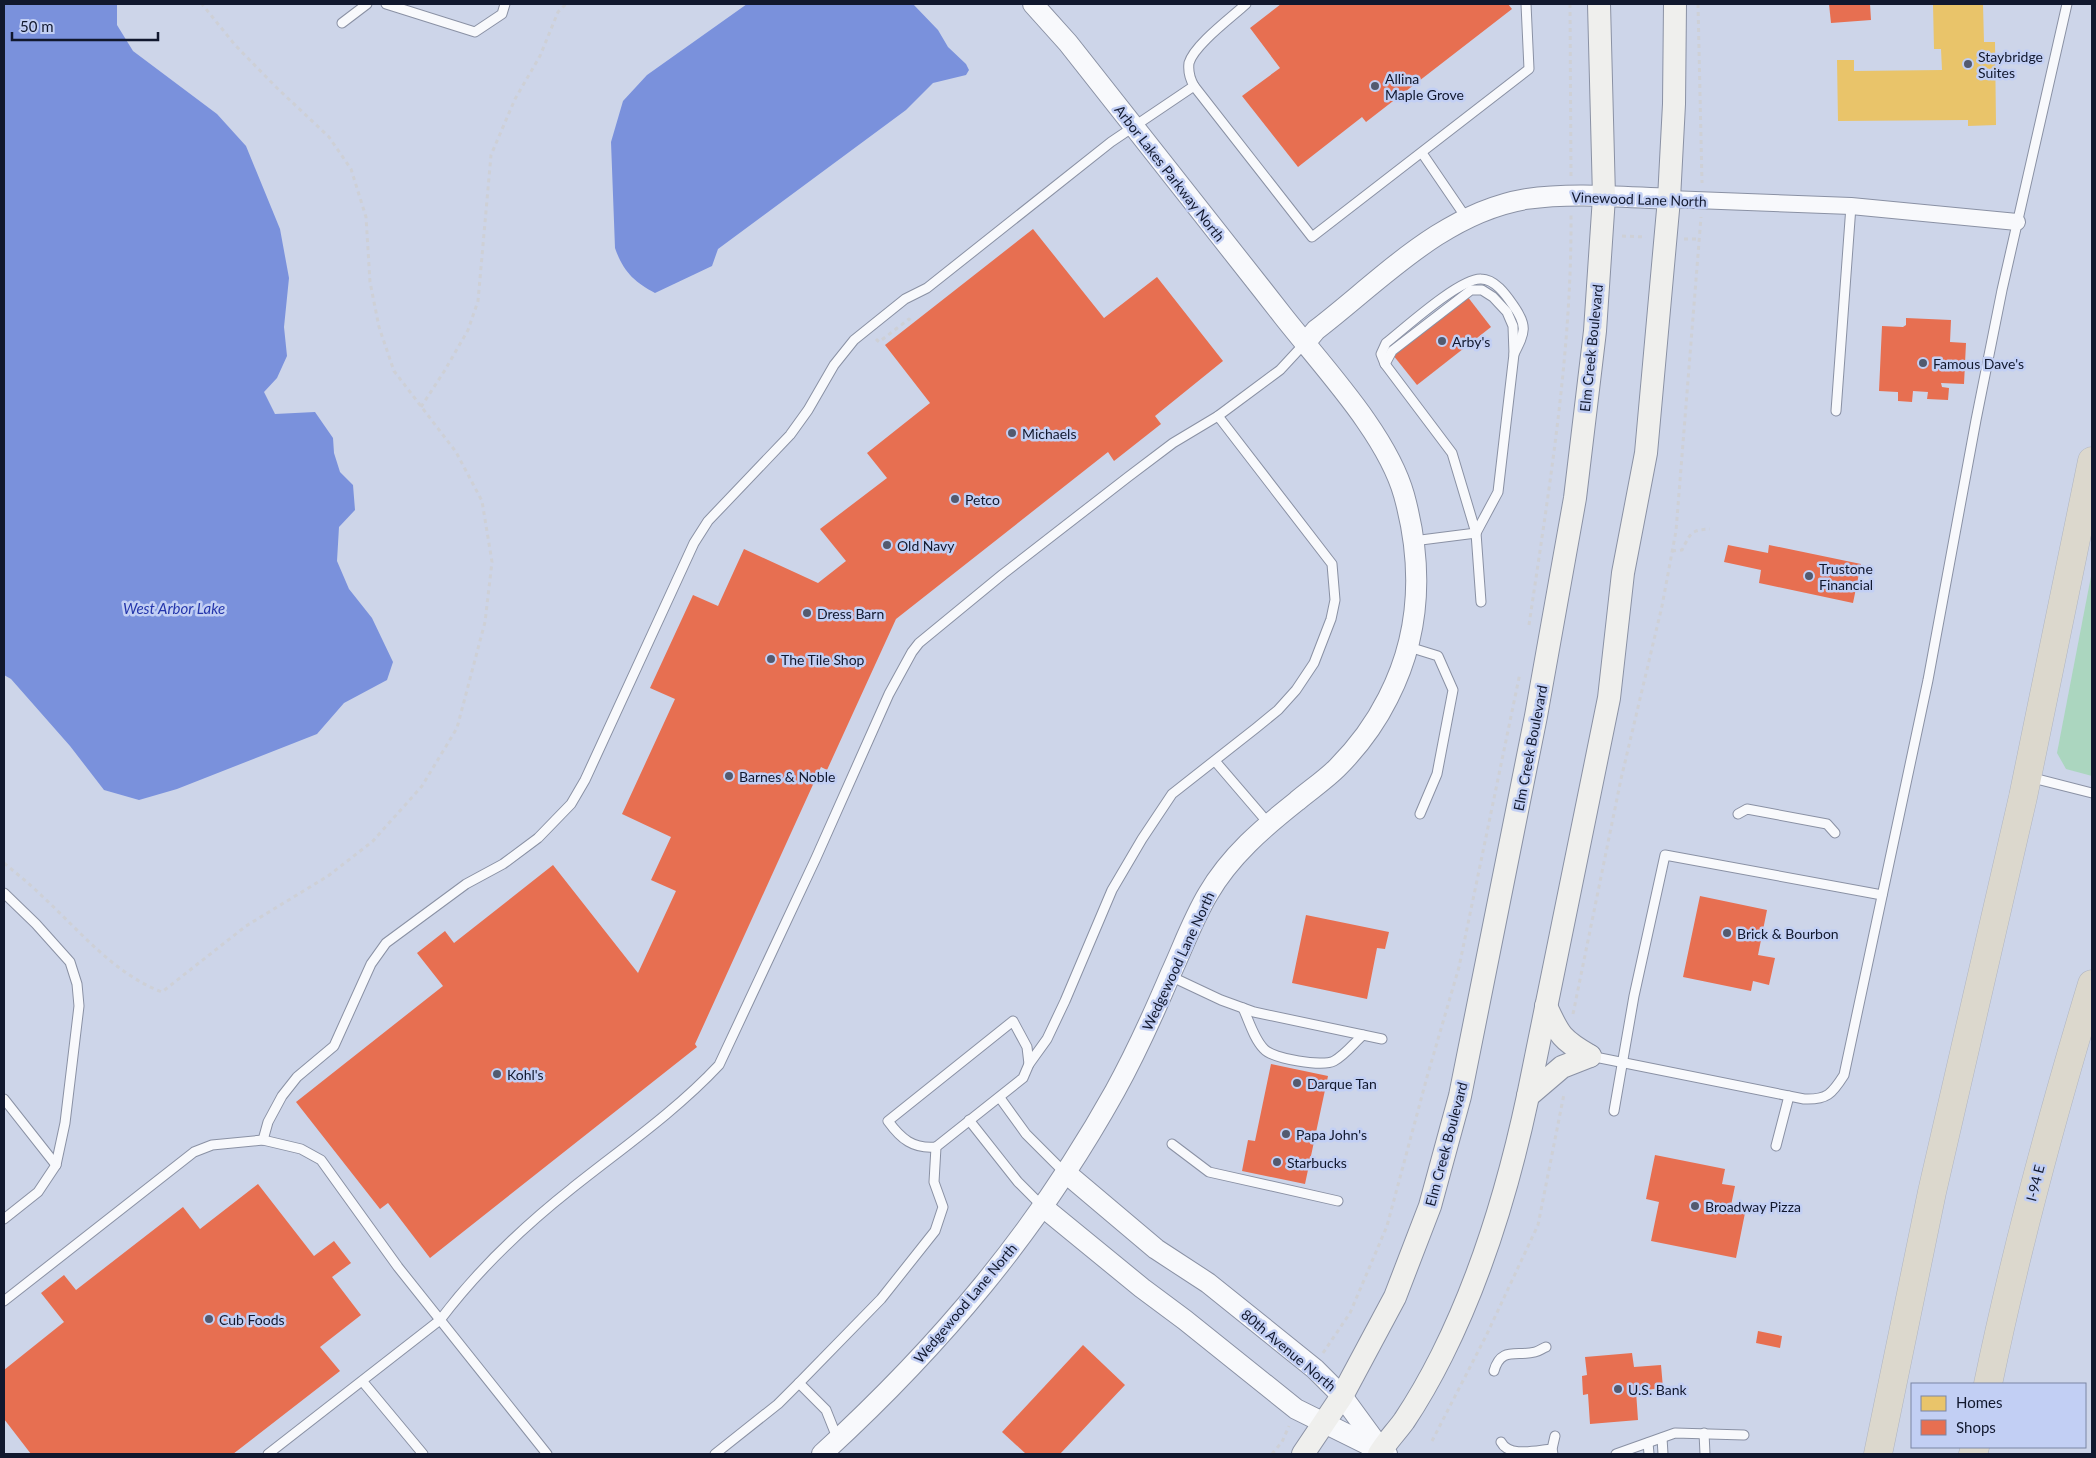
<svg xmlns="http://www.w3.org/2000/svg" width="2096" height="1458" font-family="Lato,sans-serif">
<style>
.green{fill:#abd6bf}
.water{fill:#7a91dc}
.homes{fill:#e9c46a}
.shops{fill:#e76f51}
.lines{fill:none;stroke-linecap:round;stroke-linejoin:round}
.service-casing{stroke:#8a91a4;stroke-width:11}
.minor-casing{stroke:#8a91a4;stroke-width:18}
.tertiary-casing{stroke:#8a91a4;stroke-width:22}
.secondary-casing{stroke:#8a91a4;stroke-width:24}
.motorway-casing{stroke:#b0b5c1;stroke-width:29}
.path{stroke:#ced0d6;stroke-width:3;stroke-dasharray:4 4;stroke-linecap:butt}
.service{stroke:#f8f9fc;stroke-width:9}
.minor{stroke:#f8f9fc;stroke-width:16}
.tertiary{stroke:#f8f9fc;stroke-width:20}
.secondary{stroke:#efefed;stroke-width:22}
.motorway{stroke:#dcd8cd;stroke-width:28}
.poi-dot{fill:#535a6f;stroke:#c2cff4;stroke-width:2}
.labels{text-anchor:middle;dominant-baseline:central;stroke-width:5;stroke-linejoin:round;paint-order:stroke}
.poi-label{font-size:14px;fill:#11182e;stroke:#c2cff4;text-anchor:start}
.street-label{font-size:14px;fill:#11182e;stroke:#c2cff4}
.water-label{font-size:15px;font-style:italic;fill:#2436ab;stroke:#c2cff4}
</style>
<rect width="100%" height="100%" fill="#cdd5e9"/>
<path class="green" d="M2092 571V776L2066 769 2057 753Z"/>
<g class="water">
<path d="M4 4H117V25L133 51 217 114 246 146 280 229 289 278 284 327 287 356 277 378 264 392 275 414 315 412 333 438 334 453 340 472 353 485 355 510 339 527 337 561 349 589 372 618 393 662 387 680 344 703 317 734 177 789 139 800 104 790 70 746 11 679 4 675Z"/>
<path d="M747 4H913L938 30 948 47 966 64 969 70 966 75 933 83 906 110 718 249 712 266 655 293C634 282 623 271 615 248L611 142 623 101 647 75Z"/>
</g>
<path class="homes" d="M1933 4H1983L1984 42H1995L1996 125 1968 126V120L1838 121 1837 60H1854V71L1942 70 1941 49H1934Z"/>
<g class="shops">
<path d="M1281 4H1508L1512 9 1366 122 1362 117 1298 167 1242 96 1280 68 1250 28Z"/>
<path d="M1829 4H1870L1871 20 1831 23Z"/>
<path d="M1033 229 1104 318 1157 277 1223 361 1155 416 1161 424 1114 461 1108 452 896 619 827 770 821 767 695 1044 697 1047 430 1258 388 1203 380 1209 296 1102 443 986 417 953 445 931 454 943 553 865 638 973 676 891 651 880 671 837 622 814 675 699 650 688 693 595 718 606 744 549 818 583 846 561 820 529 887 478 867 453 930 403 885 345Z"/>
<path d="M1467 296 1491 327 1417 385 1393 355Z"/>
<path d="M1906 318 1951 320 1950 342 1966 343 1964 384 1941 383 1942 387 1949 388 1948 400 1927 399 1928 392 1913 391 1912 402 1898 401V392L1879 391 1882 326 1903 327 1906 325Z"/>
<path d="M1728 545 1768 553 1769 545 1861 564 1853 603 1759 583 1761 570 1724 562Z"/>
<path d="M1700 896 1767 910 1758 955 1775 958 1769 985 1753 981 1751 991 1683 977Z"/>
<path d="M1306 915 1389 932 1385 949 1377 948 1367 999 1292 983Z"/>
<path d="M1271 1064 1328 1076 1305 1184 1242 1171 1248 1140 1255 1141Z"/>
<path d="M1655 1155 1725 1169 1722 1184 1735 1186 1730 1210 1745 1213 1736 1258 1651 1241 1659 1202 1646 1199Z"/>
<path d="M258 1184 314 1256 334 1241 351 1263 332 1277 361 1315 320 1347 340 1371 233 1454H31L4 1419V1370L64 1322 41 1293 64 1275 76 1290 183 1207 200 1229Z"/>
<path d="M1758 1331 1782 1336 1780 1348 1756 1343Z"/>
<path d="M1083 1345 1125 1385 1060 1454H1026L1002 1432Z"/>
<path d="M1632 1353 1634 1367 1661 1365 1663 1388 1636 1391 1638 1420 1590 1424 1588 1394 1583 1395 1582 1376 1587 1375 1585 1357Z"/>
</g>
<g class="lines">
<g class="service-casing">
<g id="service">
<path d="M386 4 475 32 502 14 505 4"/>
<path d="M342 23 367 4"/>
<path d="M1194 86 1312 237 1529 69 1526 4"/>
<path d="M1422 153 1467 219"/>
<path d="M1385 364 1392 351 1471 290H1482L1493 297 1507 312 1513 326 1514 354 1498 492 1476 533 1413 541"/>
<path d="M1836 411 1851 206"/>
<path d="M1481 602 1476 533 1452 453 1385 364 1381 354 1386 343C1405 328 1460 278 1481 279 1495 279 1506 295 1513 305 1528 326 1525 332 1514 354"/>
<path d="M1409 647 1438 656 1453 690 1437 774 1420 814"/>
<path d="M1215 761 1269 824"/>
<path d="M2029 777 2092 793"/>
<path d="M1738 814 1747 809 1827 824 1835 833"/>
<path d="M4 893 36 924 70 962 77 984 79 1006 65 1123 56 1165 38 1192 4 1219"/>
<path d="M1170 976 1221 1000 1254 1012 1382 1039"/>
<path d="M1243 1008C1249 1021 1254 1039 1264 1049 1273 1059 1323 1067 1334 1061 1345 1055 1354 1043 1363 1035"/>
<path d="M1590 1056 1804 1099C1827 1100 1832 1094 1844 1075L1928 680 1976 420 2002 290 2067 4"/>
<path d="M1000 1098 1026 1134 1065 1173"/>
<path d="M4 1099 56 1165"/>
<path d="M1614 1111 1634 996 1665 855 1882 895"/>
<path d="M969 1120 1018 1182 1043 1207"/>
<path d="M263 1140 268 1122 282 1096 297 1077 334 1046 371 964 386 943 466 884 503 864 538 838 571 804 585 780 694 543 708 521 790 435 808 410 834 365 854 340 905 299 927 288 1111 142 1194 86C1190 79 1188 71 1189 63 1194 45 1232 17 1246 4"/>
<path d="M1172 1144 1209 1172 1338 1201"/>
<path d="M1776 1146 1789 1096"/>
<path d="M936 1147C913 1149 901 1139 888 1121L1013 1021 1027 1047 1029 1064"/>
<path d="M4 1301 194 1152 212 1145 263 1140 301 1149 321 1160 398 1267 547 1454"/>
<path d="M1494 1371C1501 1346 1517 1357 1535 1352 1539 1351 1543 1348 1546 1347"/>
<path d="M363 1382 423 1454"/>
<path d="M799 1383 826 1410 838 1440"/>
<path d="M1704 1433 1705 1454"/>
<path d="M1662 1438 1663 1454"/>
<path d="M1501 1442C1509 1458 1537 1450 1552 1449"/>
<path d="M1648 1443 1649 1454"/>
<path d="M268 1454 440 1320C477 1271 523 1227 571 1189 621 1149 675 1112 719 1065L816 858 889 694 912 652 919 643 1003 574 1128 477 1173 443 1218 416 1280 370 1305 343"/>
<path d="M715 1454 778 1404 799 1383 881 1299 935 1231 943 1207 934 1182 936 1147 1023 1078 1029 1064 1047 1039 1065 1001 1112 890 1142 839 1172 794 1256 728 1278 710 1296 690 1314 663 1331 619 1335 600 1332 564 1218 416"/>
<path d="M1553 1454 1552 1449 1555 1436"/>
<path d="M1616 1454 1675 1433 1744 1435"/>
</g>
</g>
<g class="minor-casing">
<path id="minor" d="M1669 199 1851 206 2017 222"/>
</g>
<g class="tertiary-casing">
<g id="tertiary">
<path d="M1305 343 1316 330C1380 281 1442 213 1526 199 1573 192 1622 197 1669 199"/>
<path d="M1066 1173 1156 1249 1208 1283 1315 1369 1342 1396 1380 1448"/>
<path d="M1043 1207 1142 1288 1185 1320 1296 1409 1387 1454"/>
<path d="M822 1454C940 1346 1037 1231 1115 1091 1136 1053 1154 1013 1171 973 1183 947 1193 919 1208 894 1230 856 1263 828 1297 801 1310 790 1325 780 1337 768 1358 747 1375 724 1388 698 1421 634 1423 564 1404 495 1387 434 1323 367 1283 316 1212 225 1140 135 1068 43L1033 4"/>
</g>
</g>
<g class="secondary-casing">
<g id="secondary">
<path d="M1546 1006C1559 1035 1562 1040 1590 1056"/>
<path d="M1528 1096 1562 1067 1590 1056"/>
<path d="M1303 1454 1342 1396 1395 1297 1430 1206 1460 1096 1536 716 1575 498 1595 331 1604 197 1599 4"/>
<path d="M1379 1454C1386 1442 1396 1432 1404 1421 1418 1400 1431 1377 1442 1355 1483 1273 1509 1185 1528 1096L1609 698 1623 573 1646 453 1669 199 1674 104 1675 4"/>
</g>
</g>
<g class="motorway-casing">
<g id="motorway">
<path d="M1988 1384C2016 1249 2052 1116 2092 984"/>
<path d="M1878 1454 1932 1192 2023 797 2092 461"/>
<path d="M1973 1454 1975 1447"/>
</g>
</g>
<g class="path">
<path d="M1570 4 1571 178"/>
<path d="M1698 4 1702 183"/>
<path d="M1622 236 1646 237"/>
<path d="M1684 239H1699"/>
<path d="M876 339 879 342 909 319 913 323"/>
<path d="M421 407 445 370 468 330 478 301 491 155 515 99 540 56 558 12 566 4"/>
<path d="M1672 551 1682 550C1691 533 1690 530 1710 529"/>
<path d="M1529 625C1549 489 1572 352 1571 214"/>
<path d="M4 863C17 874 30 884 42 896 79 930 114 974 162 992L246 926 328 876 373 841 422 786 457 728 485 622 492 562 482 501 456 452 394 371 379 327 370 282 366 217 351 169 329 137 277 88 235 45 202 4"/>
<path d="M1573 1014 1621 779 1662 606 1676 531 1701 217"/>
<path d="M1323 1353 1350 1313 1387 1226 1427 1077 1459 967 1520 673"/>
<path d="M1432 1441 1486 1336 1538 1225 1564 1094"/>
<path d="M1272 1454 1282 1442 1289 1426"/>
</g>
<use href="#service" class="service"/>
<use href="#minor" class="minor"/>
<use href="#tertiary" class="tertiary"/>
<use href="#secondary" class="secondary"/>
<use href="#motorway" class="motorway"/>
</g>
<g class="poi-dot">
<circle cx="1968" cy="64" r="5"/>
<circle cx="1375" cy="86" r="5"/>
<circle cx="1442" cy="341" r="5"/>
<circle cx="1923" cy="363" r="5"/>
<circle cx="1012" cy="433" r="5"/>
<circle cx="955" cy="499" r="5"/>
<circle cx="887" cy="545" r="5"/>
<circle cx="1809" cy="576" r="5"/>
<circle cx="807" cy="613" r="5"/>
<circle cx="771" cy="659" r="5"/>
<circle cx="729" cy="776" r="5"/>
<circle cx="1727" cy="933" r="5"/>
<circle cx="497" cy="1074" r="5"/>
<circle cx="1297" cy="1083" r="5"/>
<circle cx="1286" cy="1134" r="5"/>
<circle cx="1277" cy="1162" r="5"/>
<circle cx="1695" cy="1206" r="5"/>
<circle cx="209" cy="1319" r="5"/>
<circle cx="1618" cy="1389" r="5"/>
</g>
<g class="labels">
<g class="poi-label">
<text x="1978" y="56">Staybridge<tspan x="1978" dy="16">Suites</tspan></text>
<text x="1385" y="78">Allina<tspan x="1385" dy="16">Maple Grove</tspan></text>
<text x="1452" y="341">Arby's</text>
<text x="1933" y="363">Famous Dave's</text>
<text x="1022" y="433">Michaels</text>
<text x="965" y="499">Petco</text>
<text x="897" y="545">Old Navy</text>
<text x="1819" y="568">Trustone<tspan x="1819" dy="16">Financial</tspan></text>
<text x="817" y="613">Dress Barn</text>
<text x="781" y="659">The Tile Shop</text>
<text x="739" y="776">Barnes &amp; Noble</text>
<text x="1737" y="933">Brick &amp; Bourbon</text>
<text x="507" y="1074">Kohl's</text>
<text x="1307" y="1083">Darque Tan</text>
<text x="1296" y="1134">Papa John's</text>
<text x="1287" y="1162">Starbucks</text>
<text x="1705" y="1206">Broadway Pizza</text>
<text x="219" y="1319">Cub Foods</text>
<text x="1628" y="1389">U.S. Bank</text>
</g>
<g class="street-label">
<text transform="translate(1170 173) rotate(52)">Arbor Lakes Parkway North</text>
<text transform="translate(1639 199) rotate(2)">Vinewood Lane North</text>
<text transform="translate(1591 348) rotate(-84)">Elm Creek Boulevard</text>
<text transform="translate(1530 748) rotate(-79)">Elm Creek Boulevard</text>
<text transform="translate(1178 961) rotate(-65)">Wedgewood Lane North</text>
<text transform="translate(1446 1144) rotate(-75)">Elm Creek Boulevard</text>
<text transform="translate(2035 1183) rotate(-76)">I-94 E</text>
<text transform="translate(965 1303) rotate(-50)">Wedgewood Lane North</text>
<text transform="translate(1289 1350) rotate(40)">80th Avenue North</text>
</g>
<g class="water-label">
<text x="174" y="608">West Arbor Lake</text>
</g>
</g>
<rect width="2096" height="1458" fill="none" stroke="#11182e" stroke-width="10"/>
<rect x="1911" y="1383" width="175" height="65" fill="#c2cff4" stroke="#7b86a5"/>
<rect x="1921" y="1396" width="25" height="15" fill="#e9c46a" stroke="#7b86a5"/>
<text x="1956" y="1408" font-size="15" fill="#11182e">Homes</text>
<rect x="1921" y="1420" width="25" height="15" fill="#e76f51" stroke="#7b86a5"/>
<text x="1956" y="1433" font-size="15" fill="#11182e">Shops</text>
<path d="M12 32v8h146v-8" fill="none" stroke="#11182e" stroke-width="2.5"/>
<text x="20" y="32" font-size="15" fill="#11182e" stroke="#c2cff4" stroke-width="4" paint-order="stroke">50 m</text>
</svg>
